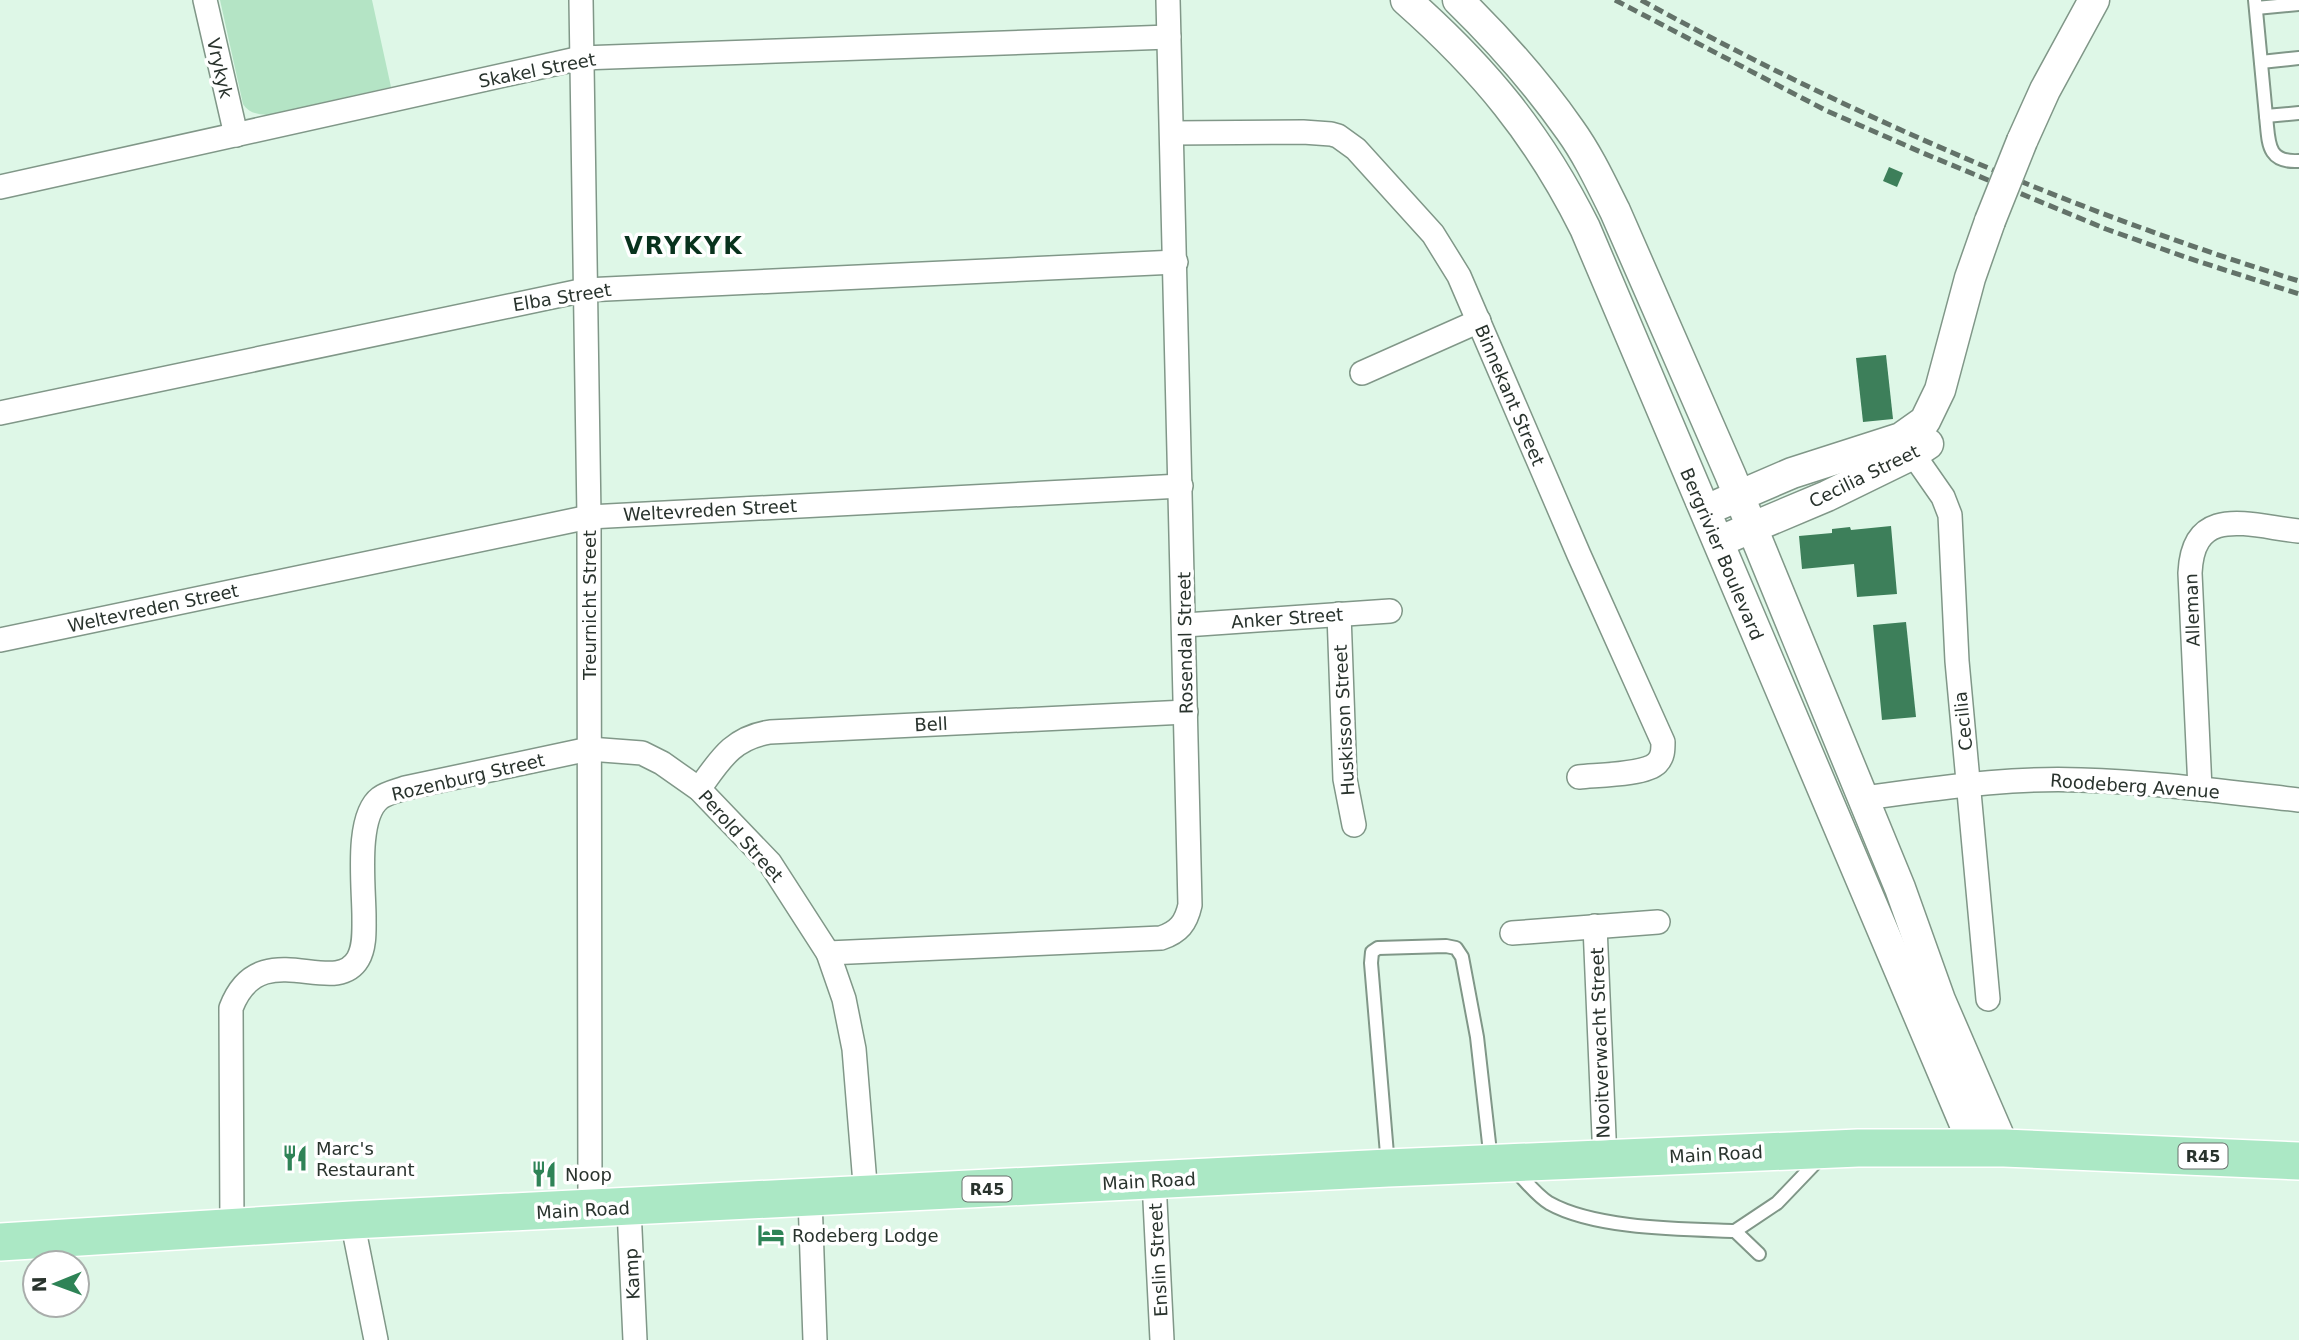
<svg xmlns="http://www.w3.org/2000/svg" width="2299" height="1340" font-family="'DejaVu Sans',sans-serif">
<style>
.green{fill:#b4e4c5}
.building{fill:#3d7f5a}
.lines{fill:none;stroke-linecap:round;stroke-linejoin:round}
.service-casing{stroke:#809788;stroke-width:16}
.minor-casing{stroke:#809788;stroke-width:26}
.tertiary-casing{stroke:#809788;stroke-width:33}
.primary-casing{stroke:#fff;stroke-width:40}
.service{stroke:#fff;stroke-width:12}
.minor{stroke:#fff;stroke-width:23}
.tertiary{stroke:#fff;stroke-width:30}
.primary{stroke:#abe8c5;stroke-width:37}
.rail{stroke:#637269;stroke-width:5;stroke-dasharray:10 5;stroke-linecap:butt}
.tertiary-bridge-casing{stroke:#809788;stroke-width:33;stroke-linecap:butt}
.tertiary-bridge{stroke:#fff;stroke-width:30}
.labels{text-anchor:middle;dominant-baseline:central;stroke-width:7;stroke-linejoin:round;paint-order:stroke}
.shield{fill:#fff;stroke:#69706c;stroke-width:2}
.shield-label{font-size:16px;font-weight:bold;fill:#29332d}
.street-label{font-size:18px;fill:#29332d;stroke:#fff}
.poi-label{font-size:18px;fill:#29332d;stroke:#fff;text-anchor:start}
.district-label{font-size:24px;font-weight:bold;letter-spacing:2px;fill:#08321d;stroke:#fff}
</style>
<rect width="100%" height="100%" fill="#def7e7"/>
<path class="green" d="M220 0H372L391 87 267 115C256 114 249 113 243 104Z"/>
<g class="building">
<path d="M1889 167 1903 173 1897 187 1883 181Z"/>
<path d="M1886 355 1893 419 1863 422 1856 358Z"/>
<path d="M1891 526 1897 594 1857 597 1854 564 1802 569 1799 536 1832 533V529L1850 527 1851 530Z"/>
<path d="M1906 622 1916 717 1882 720 1873 625Z"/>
</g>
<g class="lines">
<g class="service-casing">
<g id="service">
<path d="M2255 0 2266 116 2299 113"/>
<path d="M2256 8 2299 4"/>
<path d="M2261 62 2299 58"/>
<path d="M2266 116C2269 142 2266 163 2299 161"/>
<path d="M1388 1166 1371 963 1372 952 1378 948 1446 946 1456 948 1462 957 1477 1037 1491 1161"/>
<path d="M1514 1169C1525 1180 1536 1195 1549 1203 1595 1229 1681 1229 1735 1231L1759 1254"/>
<path d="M1735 1231 1777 1203 1822 1156"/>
</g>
</g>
<g class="minor-casing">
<g id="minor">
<path d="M205 0 236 135"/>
<path d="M581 0 589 517 590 1209"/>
<path d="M1172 133 1303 132 1331 134 1338 136 1356 149 1433 234 1459 276 1579 555 1663 742C1663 750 1663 757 1657 763 1645 775 1597 775 1579 777"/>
<path d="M0 187 581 58 1169 37"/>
<path d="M1362 373 1479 321"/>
<path d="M0 413 585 290 1176 262"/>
<path d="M1913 454 1943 497 1950 515 1957 661 1988 999"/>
<path d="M1339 614 1345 779 1354 825"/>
<path d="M1185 625 1390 611"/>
<path d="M0 640 589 517 1181 486"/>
<path d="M699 789C720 760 732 738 770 732L1186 712"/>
<path d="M2200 789 2190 573C2193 503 2250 526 2299 531"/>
<path d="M1863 798C1935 789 2008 777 2081 780 2154 782 2227 792 2299 800"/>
<path d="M1595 926 1605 1160"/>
<path d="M1512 933 1658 922"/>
<path d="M828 953 1161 938C1179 932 1186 923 1190 905L1168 0"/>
<path d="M1154 1181 1162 1340"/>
<path d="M810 1198 815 1340"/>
<path d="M629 1208 635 1340"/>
<path d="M352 1220 376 1340"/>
<path d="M232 1228 231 1008C260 932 334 1000 358 959 365 947 364 930 364 917 364 887 355 817 380 798 387 793 397 791 405 788L589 749 642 753 662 763 699 789 770 863 828 953 844 999 854 1049 866 1196"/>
</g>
</g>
<g class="tertiary-casing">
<g id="tertiary">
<path d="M1406 0C1484 69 1538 134 1585 228L1975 1148"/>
<path d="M1458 0C1499 40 1537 83 1570 130 1588 155 1601 183 1615 211L1730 474 1900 888 1940 1000 2004 1148"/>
<path d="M2022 141 2045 90 2094 0"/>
<path d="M1720 504 1792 473 1901 438 1925 421 1940 390 1970 278 1990 221"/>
<path d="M1732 536 1827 496 1913 454 1928 444"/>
</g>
</g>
<g class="primary-casing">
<path id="primary" d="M0 1242 352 1220 1388 1168 1858 1148H2004L2299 1161"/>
</g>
<use href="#service" class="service"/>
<use href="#minor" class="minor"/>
<use href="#tertiary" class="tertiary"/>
<use href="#primary" class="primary"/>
<g class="rail">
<path d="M1615 0 1825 110 1923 153 2106 229 2188 258 2299 294"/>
<path d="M1641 0C1850 115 2070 210 2299 281"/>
</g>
<g class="tertiary-bridge-casing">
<path id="tertiary-bridge" d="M1990 221 2022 141"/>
</g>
<use href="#tertiary-bridge" class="tertiary-bridge"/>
</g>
<defs>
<g id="restaurant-bare" transform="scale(2.1)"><path d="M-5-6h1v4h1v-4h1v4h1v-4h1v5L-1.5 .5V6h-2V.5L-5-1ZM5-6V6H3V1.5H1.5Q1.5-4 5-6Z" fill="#2e8356" stroke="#fff" stroke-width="2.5" paint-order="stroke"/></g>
<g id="hotel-bare" transform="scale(2.1)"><path d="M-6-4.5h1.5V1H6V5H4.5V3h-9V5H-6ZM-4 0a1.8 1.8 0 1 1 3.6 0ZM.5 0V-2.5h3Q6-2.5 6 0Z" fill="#2e8356" stroke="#fff" stroke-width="2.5" paint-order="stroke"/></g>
</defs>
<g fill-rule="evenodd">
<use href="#restaurant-bare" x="295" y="1158"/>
<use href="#restaurant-bare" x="544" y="1174"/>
<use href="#hotel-bare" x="771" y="1235"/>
</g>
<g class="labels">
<g class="shield">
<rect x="2178.5" y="1143.5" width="49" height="25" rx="5"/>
<rect x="962.5" y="1176.5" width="49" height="25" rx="5"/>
</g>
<g class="shield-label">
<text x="2203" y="1156">R45</text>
<text x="987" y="1189">R45</text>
</g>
<g class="street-label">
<text transform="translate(220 68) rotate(77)">Vrykyk</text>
<text transform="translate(537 70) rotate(-11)">Skakel Street</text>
<text transform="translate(562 297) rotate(-9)">Elba Street</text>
<text transform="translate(1510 395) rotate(67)">Binnekant Street</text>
<text transform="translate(1864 476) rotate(-26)">Cecilia Street</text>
<text transform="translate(710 510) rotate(-3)">Weltevreden Street</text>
<text transform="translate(1722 554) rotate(67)">Bergrivier Boulevard</text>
<text transform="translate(589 605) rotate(-90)">Treurnicht Street</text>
<text transform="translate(153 608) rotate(-12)">Weltevreden Street</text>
<text transform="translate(2192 610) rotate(-92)">Alleman</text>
<text transform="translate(1287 618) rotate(-4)">Anker Street</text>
<text transform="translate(1185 643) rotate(-91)">Rosendal Street</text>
<text transform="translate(1344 720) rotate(-93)">Huskisson Street</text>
<text transform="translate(1963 721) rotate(-96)">Cecilia</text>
<text transform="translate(931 724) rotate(-3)">Bell</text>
<text transform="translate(468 777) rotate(-13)">Rozenburg Street</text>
<text transform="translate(2135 786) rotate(4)">Roodeberg Avenue</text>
<text transform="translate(741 836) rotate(48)">Perold Street</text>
<text transform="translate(1600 1043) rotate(-92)">Nooitverwacht Street</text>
<text transform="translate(1716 1154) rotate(-3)">Main Road</text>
<text transform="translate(1149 1181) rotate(-3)">Main Road</text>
<text transform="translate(583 1210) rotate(-3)">Main Road</text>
<text transform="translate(1158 1260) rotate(-93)">Enslin Street</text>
<text transform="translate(632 1274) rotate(-93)">Kamp</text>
</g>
<g class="poi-label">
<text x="316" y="1148">Marc's<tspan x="316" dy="21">Restaurant</tspan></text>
<text x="565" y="1174">Noop</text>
<text x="792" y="1235">Rodeberg Lodge</text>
</g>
<g class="district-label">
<text x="684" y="246">VRYKYK</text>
</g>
</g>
<g transform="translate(56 1284) rotate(269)"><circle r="33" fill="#ffffff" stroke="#a9adab" stroke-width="2"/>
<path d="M0-5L12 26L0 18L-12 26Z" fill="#2e8356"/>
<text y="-10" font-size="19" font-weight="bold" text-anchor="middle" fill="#29332d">N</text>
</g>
</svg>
